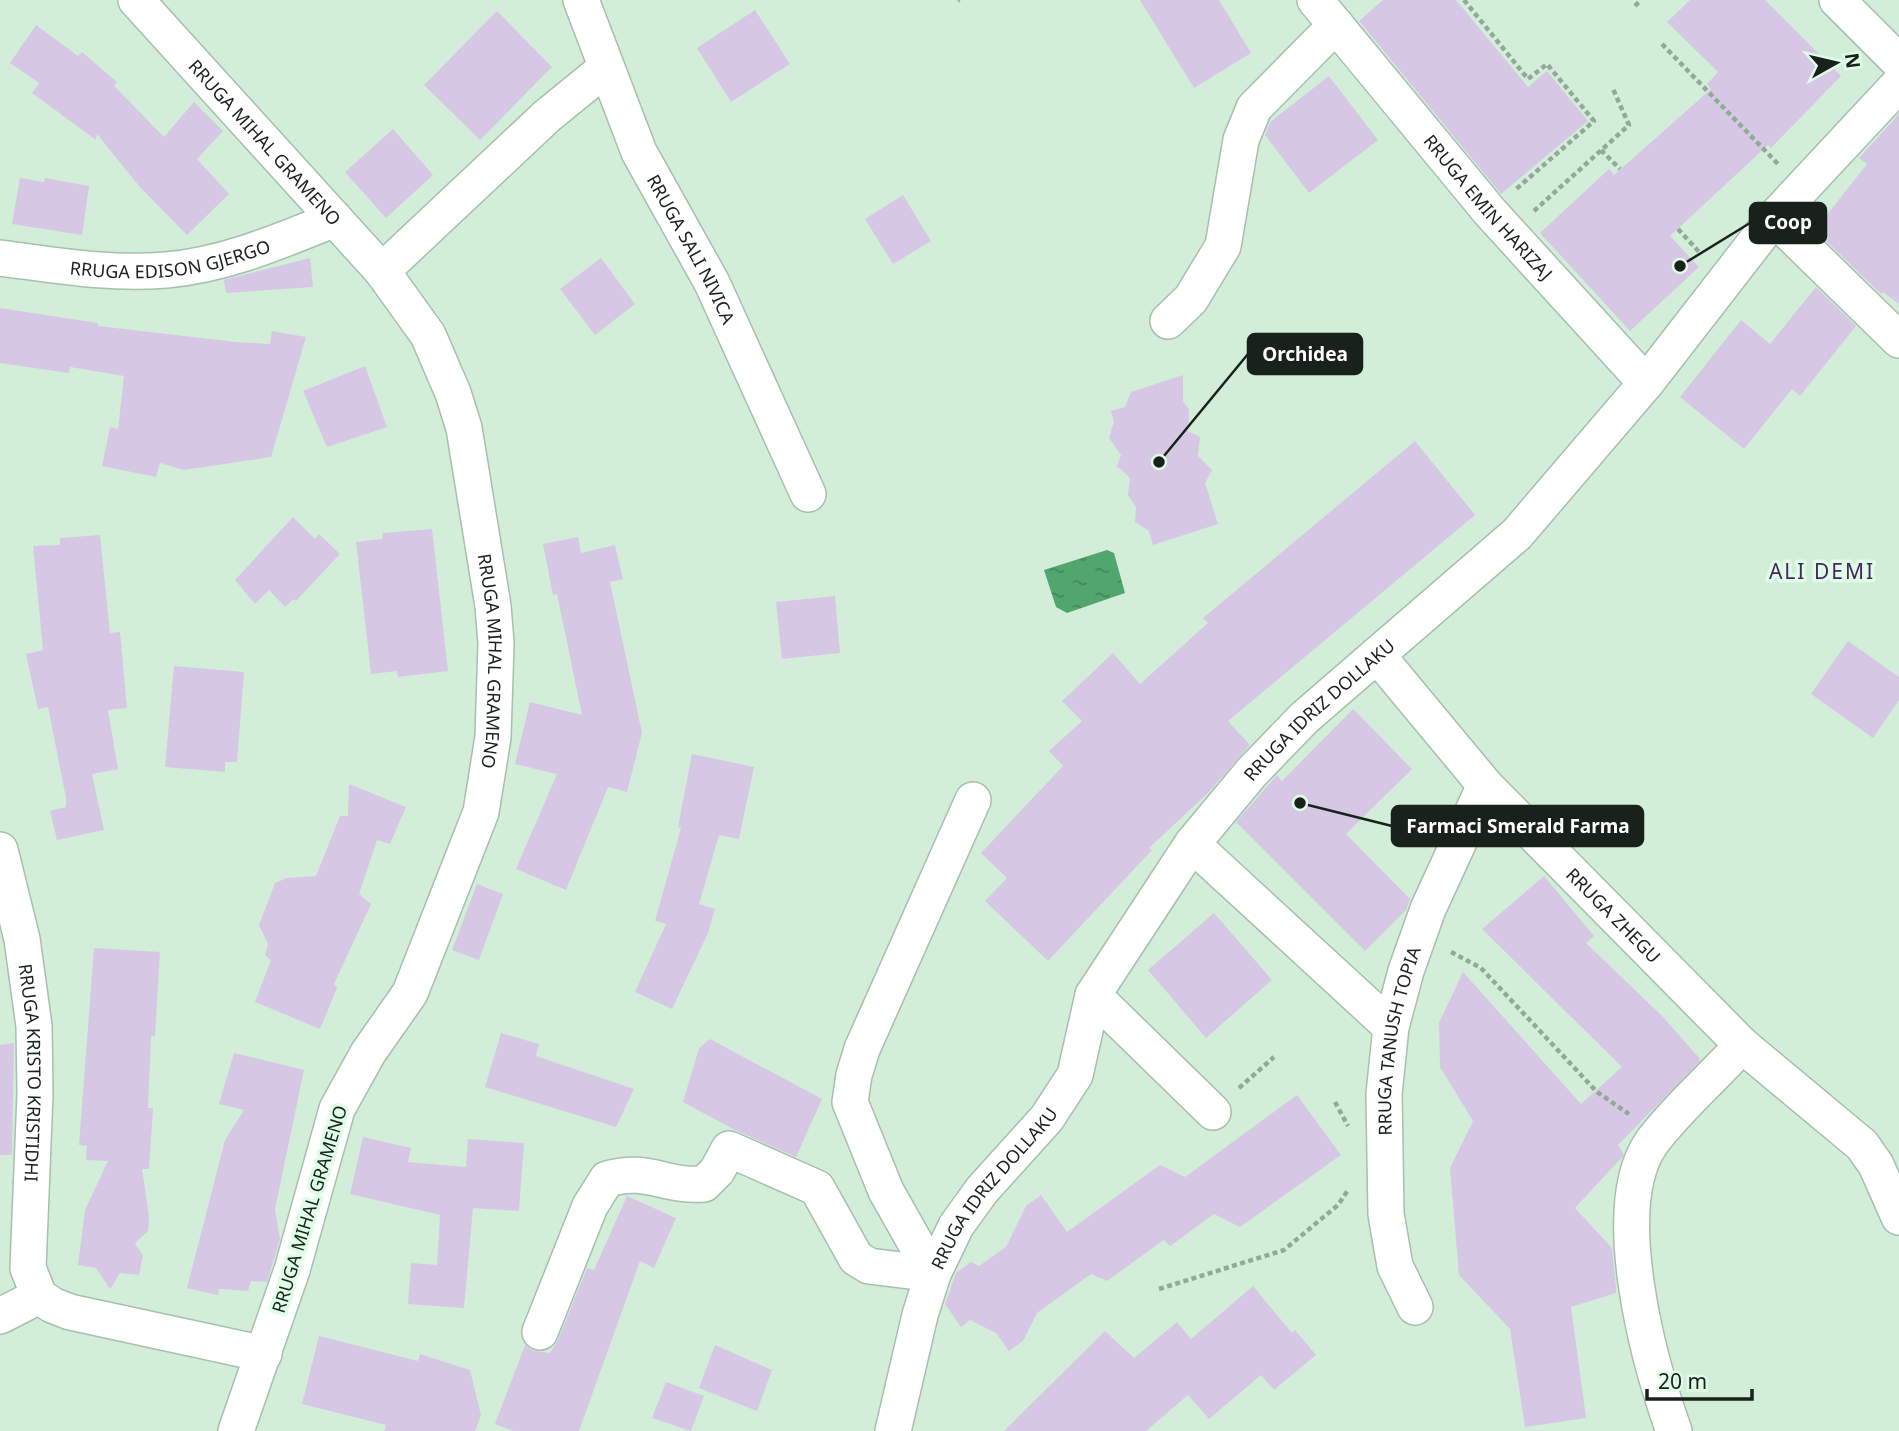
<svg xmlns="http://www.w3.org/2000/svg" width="1899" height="1431" font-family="'Noto Sans',sans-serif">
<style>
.water{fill:url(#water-ripples)}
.building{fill:#d6c8e4}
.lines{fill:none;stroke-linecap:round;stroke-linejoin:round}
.minor-casing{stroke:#a5c0ac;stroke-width:38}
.path{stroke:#92a898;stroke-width:4.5;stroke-dasharray:5 3.5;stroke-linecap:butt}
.minor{stroke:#fff;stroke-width:35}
.labels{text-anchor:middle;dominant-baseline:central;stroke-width:7;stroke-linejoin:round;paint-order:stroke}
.street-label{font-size:18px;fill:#18221b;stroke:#dffce6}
.quarter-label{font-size:21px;letter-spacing:2px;fill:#45265f;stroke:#dffce6}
.leader{fill:none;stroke:#18221b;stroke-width:2.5}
.callout-dot{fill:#18221b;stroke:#dffce6;stroke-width:2.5}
.callout{fill:#18221b;stroke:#18221b;stroke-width:2.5}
.callout-label{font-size:19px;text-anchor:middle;font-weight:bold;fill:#fff}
</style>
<defs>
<pattern id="water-ripples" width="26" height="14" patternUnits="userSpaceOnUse" patternTransform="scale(1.75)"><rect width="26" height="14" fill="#51a66e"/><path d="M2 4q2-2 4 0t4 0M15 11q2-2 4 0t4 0" fill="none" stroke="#42875a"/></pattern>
</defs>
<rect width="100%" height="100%" fill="#d2eed9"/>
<path class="water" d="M1107 550 1114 553 1125 593 1067 613 1056 607 1044 570Z"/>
<g class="building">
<path d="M1140 0H1219L1251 53 1194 88Z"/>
<path d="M1383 0H1456L1528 87 1547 71 1588 121 1501 194 1359 21Z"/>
<path d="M1690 0H1765L1841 76 1771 148 1768 145 1670 236 1699 267 1630 331 1540 233 1609 169 1614 175 1711 89 1707 84 1718 72 1667 22Z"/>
<path d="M755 10 790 64 731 102 697 48Z"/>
<path d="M497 11 552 67 480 140 424 85Z"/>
<path d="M36 25 78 56 82 52 117 82 114 86 164 137 194 102 223 131 197 159 229 194 187 235 139 186 97 134 96 140 32 93 39 83 10 63Z"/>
<path d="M1329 76 1378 140 1309 193 1265 135 1270 122Z"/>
<path d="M1899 114V304L1883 292 1881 294 1815 230 1867 164 1859 158Z"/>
<path d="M393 129 433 175 386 218 345 172Z"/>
<path d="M20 178 44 182 45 178 89 186 82 235 12 224Z"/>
<path d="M903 195 931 241 893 264 865 219Z"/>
<path d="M310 258 313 287 226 293 224 280Z"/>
<path d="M601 258 635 304 595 335 560 289Z"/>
<path d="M1816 287 1856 326 1800 396 1792 389 1744 449 1680 397 1741 320 1770 344Z"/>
<path d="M0 308 98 323V326L236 342 270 344 272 331 306 337 271 457 184 470 160 463 156 477 102 466 110 427 118 429 124 376 70 367 69 373 0 363Z"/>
<path d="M365 366 387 427 327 447 303 391Z"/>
<path d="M1183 375V401L1189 410 1188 431 1200 437 1198 456 1212 470 1205 483 1218 524 1153 545 1149 531 1135 522 1136 507 1128 495 1130 478 1117 466 1121 455 1109 438 1114 422 1111 411 1125 407 1131 392Z"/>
<path d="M1415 441 1475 515 1228 721 1250 745 1208 793 1149 848 1152 850 1048 961 985 901 1007 878 981 853 1063 766 1049 751 1082 721 1062 701 1113 653 1140 684 1208 623 1203 618Z"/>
<path d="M293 517 315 539 319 534 340 554 296 601 294 599 285 607 269 590 255 604 235 580Z"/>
<path d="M432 529 448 671 398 677 397 671 371 674 356 542 382 539 383 533Z"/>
<path d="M100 535 110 633 120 632 127 708 108 710 118 769 92 774 104 830 57 840 50 811 66 807V798L48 707 38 709 26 654 43 650 33 546 60 545V538Z"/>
<path d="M578 537 581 553 615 545 623 579 610 582 642 733 627 792 608 787 566 890 516 869 557 774 515 764 530 702 582 715 557 594 553 595 543 544Z"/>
<path d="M835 596 840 653 782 659 776 602Z"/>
<path d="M1848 641 1899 677V700L1873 738 1811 694Z"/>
<path d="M174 666 244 672 237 762H225V772L165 767Z"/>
<path d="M1353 709 1412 769 1346 834 1410 899 1406 910 1365 951 1236 822 1277 775 1282 781Z"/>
<path d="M692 754 754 767 739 839 719 835 699 904 715 909 708 933 672 1009 635 992 666 924 655 921 681 828 678 827Z"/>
<path d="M349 784 406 807 390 844 377 840 359 894 371 904 334 984 337 988 320 1029 255 1002 271 960 265 955 268 944 259 925 275 883 287 878 316 876 340 816H348Z"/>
<path d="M1544 876 1594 936 1586 943 1663 1017 1701 1060 1618 1145 1624 1155 1575 1208 1612 1248 1616 1288V1293L1571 1307 1586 1418 1525 1427 1510 1329 1459 1275 1450 1168 1473 1121 1440 1067 1439 1023 1463 972 1581 1104 1622 1067 1482 929Z"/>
<path d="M477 884 503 894 479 960 452 950Z"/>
<path d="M1214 913 1272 980 1206 1038 1148 970Z"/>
<path d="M94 948 160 952 155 1036H151L148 1108H153L149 1169H142L149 1216 148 1231 135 1243 143 1256 139 1275 120 1273 110 1289 96 1268 78 1265 85 1210 108 1161 86 1160 87 1146 79 1145Z"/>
<path d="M501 1033 539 1044 536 1056 634 1089 616 1127 485 1087Z"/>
<path d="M710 1039 822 1099 796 1157 735 1130 683 1102 699 1048Z"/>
<path d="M14 1043 12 1155H0V1045Z"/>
<path d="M234 1053 304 1070 275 1209 280 1239 267 1282 251 1281 248 1291 219 1289 218 1295 187 1288 225 1140 244 1110 219 1104Z"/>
<path d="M1297 1095 1341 1155 1240 1227 1214 1214 1170 1246 1164 1240 1107 1281 1091 1274 1037 1313 1023 1341 1009 1351 996 1333 970 1320 961 1327 945 1304 956 1273 971 1262 979 1266 1006 1247 1026 1206 1041 1195 1067 1232 1160 1165 1185 1177Z"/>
<path d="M363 1137 411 1148 408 1162 466 1167 468 1139 524 1143 519 1211 473 1208 464 1308 408 1304 411 1263 437 1265 440 1215 350 1194Z"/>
<path d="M627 1196 676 1218 654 1268 640 1261 579 1431H513L495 1424 525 1345 533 1351 550 1353 558 1340 587 1268 594 1270Z"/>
<path d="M1253 1286 1292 1333 1295 1330 1316 1355 1274 1390 1261 1375 1209 1419 1188 1395 1146 1431H1004L1105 1331 1134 1358 1177 1322 1191 1339Z"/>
<path d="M319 1336 418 1361 420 1354 470 1370 481 1415 475 1431H384L386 1425 302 1404Z"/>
<path d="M715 1345 772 1370 757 1411 699 1388Z"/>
<path d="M666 1382 704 1396 691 1431 652 1418Z"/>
</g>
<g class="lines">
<g class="minor-casing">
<g id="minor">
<path id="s1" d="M136 0 382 271 428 335 453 393 464 428 493 606 496 643 493 737 481 812 410 993 368 1053 337 1109 292 1270 236 1431"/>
<path id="s2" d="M581 0 639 152 712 283 808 494"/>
<path id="s3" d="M1315 0 1490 212 1646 383"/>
<path d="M1837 0 1899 62"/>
<path d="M1774 218 1899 340"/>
<path id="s4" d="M0 258C54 265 111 275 166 270 225 265 280 241 335 219"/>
<path d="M382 271 547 116 606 68"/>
<path d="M1168 321 1191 299 1223 246 1241 140 1254 108 1336 25"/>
<path id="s5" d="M1377 655 1485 785 1742 1045 1862 1145 1876 1165 1899 1217"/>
<path d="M1192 844 1391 1027"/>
<path id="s6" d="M0 850 22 939 34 1026 35 1094 28 1268 39 1296 52 1305 70 1312 264 1354"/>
<path d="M1093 995 1213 1112"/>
<path d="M933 1274 886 1191 850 1102 854 1075 862 1049 973 800"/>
<path id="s7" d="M1415 1307 1395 1266 1386 1214 1384 1094 1391 1027 1406 971 1428 909 1485 785"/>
<path d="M0 1316 39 1296"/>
<path d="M540 1332 590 1206 607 1179C649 1167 663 1187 704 1184L717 1171 729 1149 817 1188 856 1258 869 1266 933 1274"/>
<path id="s8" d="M893 1431 920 1315 933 1274 956 1226 982 1190 1047 1118 1075 1075 1093 995 1192 844 1251 773 1304 718 1517 534 1646 383 1774 218 1899 84"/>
<path d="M1674 1431C1649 1362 1606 1206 1652 1142 1676 1109 1715 1076 1742 1045"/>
</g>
</g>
<g class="path">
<path d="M1464 0 1528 79 1547 64 1594 121 1514 191"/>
<path d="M958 1 959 0"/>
<path d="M1635 6 1641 0"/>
<path d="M1662 44 1779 165"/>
<path d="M1601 150 1620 169"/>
<path d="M1534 211 1629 125 1613 89"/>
<path d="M1678 229 1701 254"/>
<path d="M1451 952 1481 968 1597 1092 1629 1114"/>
<path d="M1239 1088 1274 1057"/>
<path d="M1335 1102 1348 1126"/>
<path d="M1159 1289 1284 1250 1338 1205 1348 1190"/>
</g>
<use href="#minor" class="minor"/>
</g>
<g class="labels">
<g class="street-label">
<text stroke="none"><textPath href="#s1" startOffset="192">RRUGA MIHAL GRAMENO</textPath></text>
<text stroke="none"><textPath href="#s3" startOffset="270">RRUGA EMIN HARIZAJ</textPath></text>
<text stroke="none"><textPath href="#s2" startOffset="273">RRUGA SALI NIVICA</textPath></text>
<text stroke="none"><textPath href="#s4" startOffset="172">RRUGA EDISON GJERGO</textPath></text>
<text stroke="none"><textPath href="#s1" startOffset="780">RRUGA MIHAL GRAMENO</textPath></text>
<text stroke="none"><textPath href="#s8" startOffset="856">RRUGA IDRIZ DOLLAKU</textPath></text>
<text stroke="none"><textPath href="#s5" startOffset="352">RRUGA ZHEGU</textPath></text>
<text stroke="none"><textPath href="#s7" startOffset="273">RRUGA TANUSH TOPIA</textPath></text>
<text stroke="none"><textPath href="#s6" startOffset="226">RRUGA KRISTO KRISTIDHI</textPath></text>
<text stroke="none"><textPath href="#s8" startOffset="268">RRUGA IDRIZ DOLLAKU</textPath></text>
<text transform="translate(309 1209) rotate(-73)">RRUGA MIHAL GRAMENO</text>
</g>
<g class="quarter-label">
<text x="1822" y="571">ALI DEMI</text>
</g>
</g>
<path class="leader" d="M1680 266L1750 223M1159 462L1248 354M1300 803L1392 826"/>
<g class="callout-dot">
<circle cx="1680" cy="266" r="7"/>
<circle cx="1159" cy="462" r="7"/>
<circle cx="1300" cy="803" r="7"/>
</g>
<g class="callout">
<rect x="1750" y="203" width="76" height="40" rx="7"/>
<rect x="1248" y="334" width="114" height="40" rx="7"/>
<rect x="1392" y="806" width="251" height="40" rx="7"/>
</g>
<g class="callout-label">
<text x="1788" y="229">Coop</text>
<text x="1305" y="361">Orchidea</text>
<text x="1518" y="833">Farmaci Smerald Farma</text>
</g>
<g transform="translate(1836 63) rotate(82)" stroke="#dffce6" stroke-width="5" paint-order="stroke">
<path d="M0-5L12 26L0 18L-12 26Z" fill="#18221b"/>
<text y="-10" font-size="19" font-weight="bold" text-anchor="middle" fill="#18221b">N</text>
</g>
<path d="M1647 1389v10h105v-10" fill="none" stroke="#18221b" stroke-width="3.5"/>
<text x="1658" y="1389" font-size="21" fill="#18221b" stroke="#dffce6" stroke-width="5" paint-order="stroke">20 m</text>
</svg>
